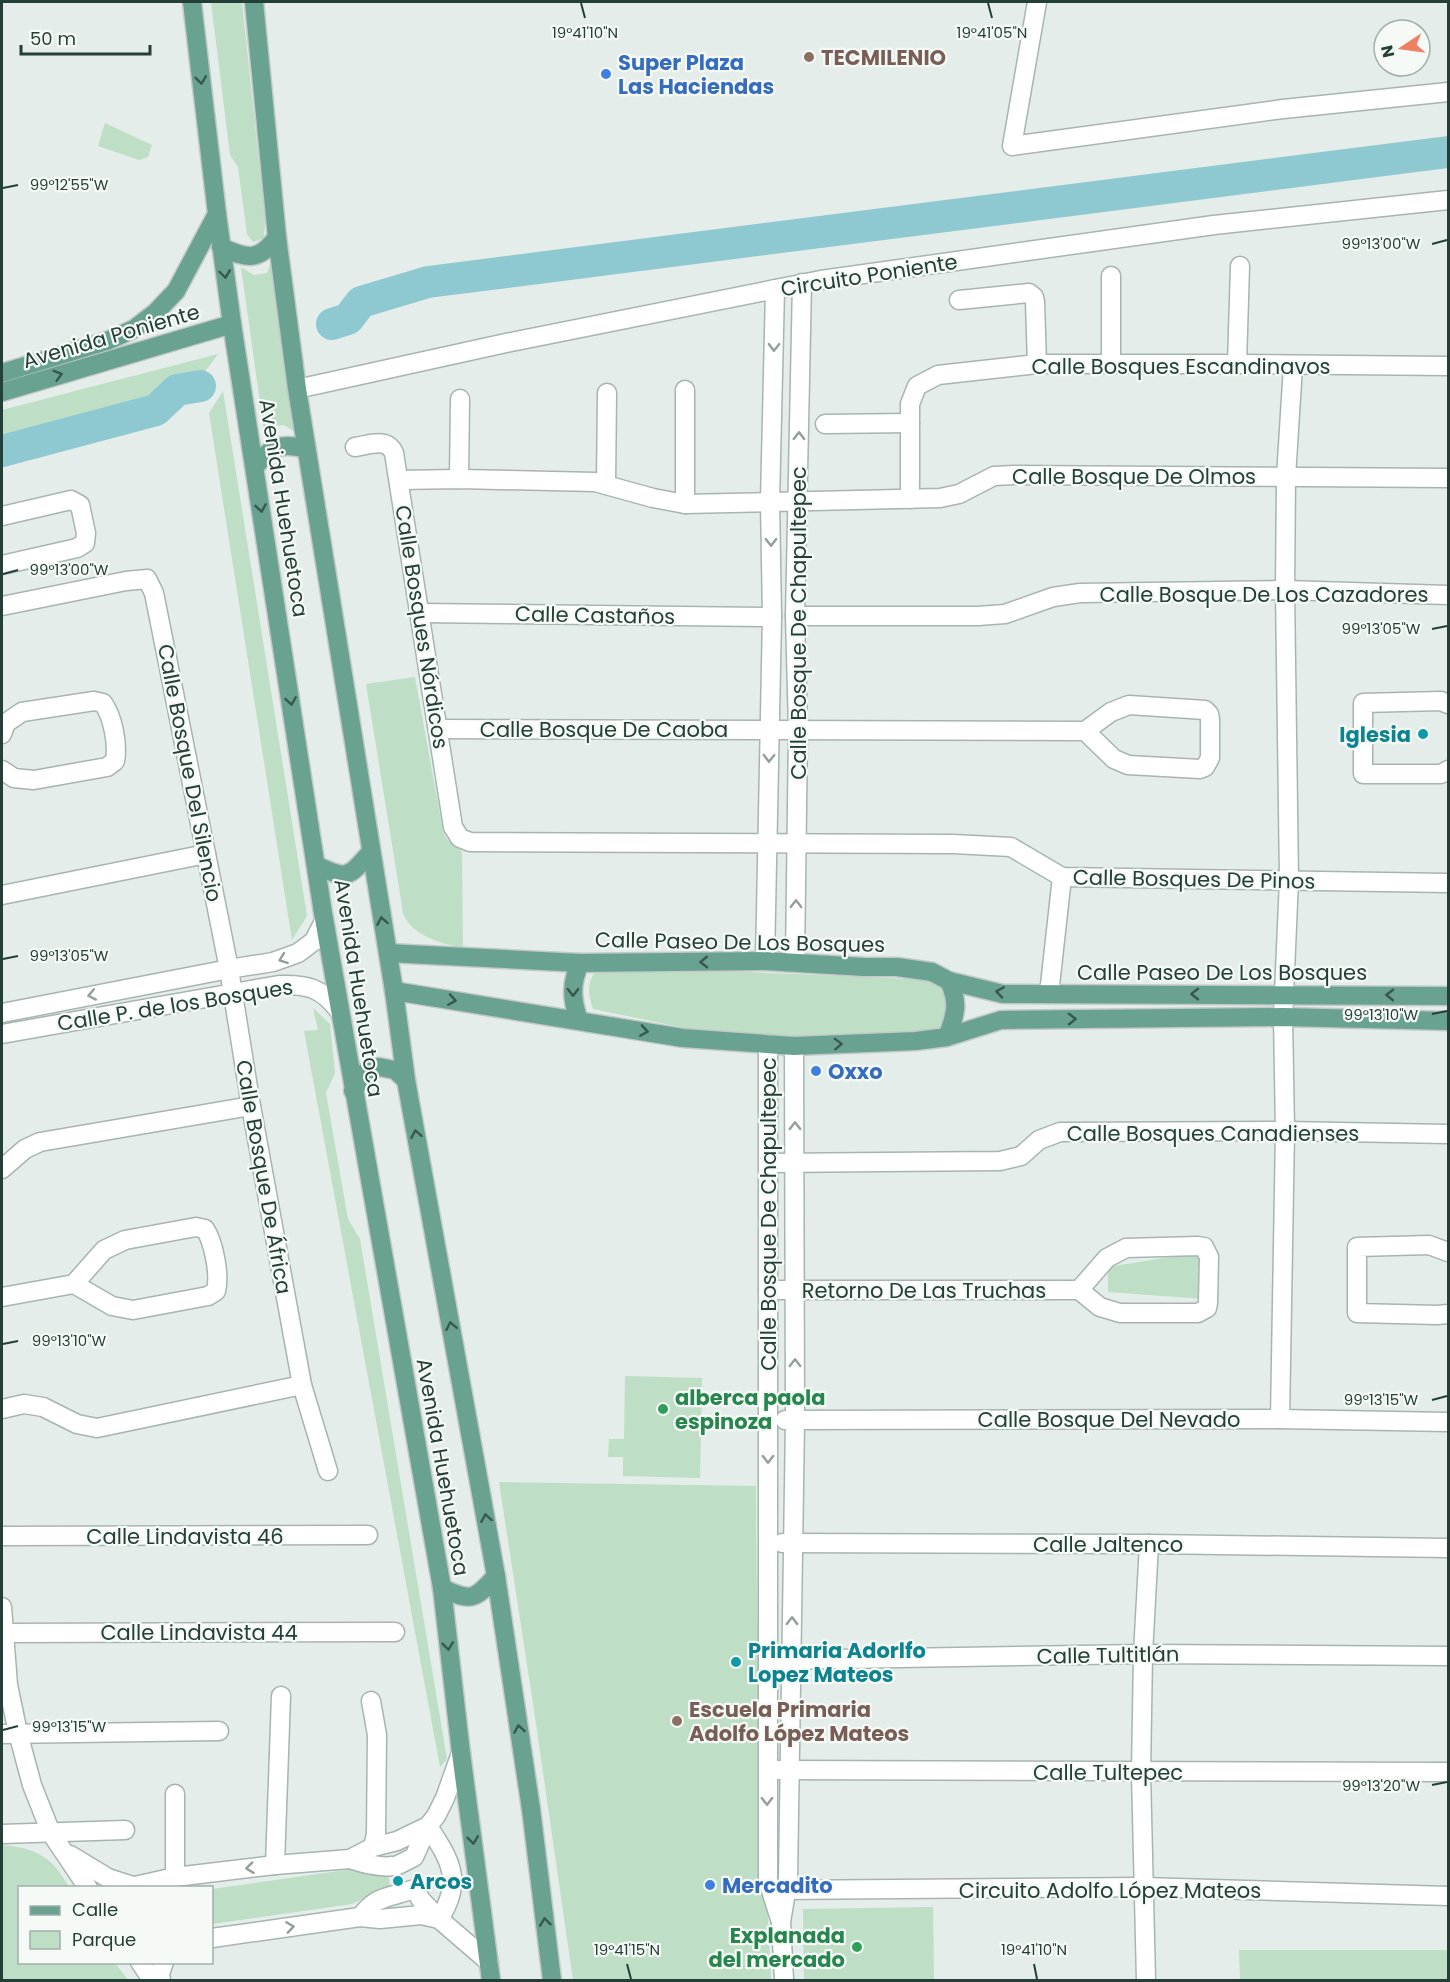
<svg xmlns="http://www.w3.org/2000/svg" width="1450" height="1982" font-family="Poppins,sans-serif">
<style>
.green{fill:#bedec6}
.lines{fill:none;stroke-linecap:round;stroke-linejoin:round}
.river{stroke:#8ec8d1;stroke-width:32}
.minor-casing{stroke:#a7b5b0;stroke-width:21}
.major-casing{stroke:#c2c9c7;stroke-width:21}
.minor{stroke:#fff;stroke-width:18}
.major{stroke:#6aa292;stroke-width:18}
.oneway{stroke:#36584e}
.oneway2{stroke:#929f9b}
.ticks{fill:none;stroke:#243f37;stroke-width:2}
.education-dot{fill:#8d6e63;stroke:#f5faf7;stroke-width:2}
.shop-dot{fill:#3f7fe0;stroke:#f5faf7;stroke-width:2}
.culture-dot{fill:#0f9aa8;stroke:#f5faf7;stroke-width:2}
.leisure-dot{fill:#2e9e5b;stroke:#f5faf7;stroke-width:2}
.labels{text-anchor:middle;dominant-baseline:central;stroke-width:4.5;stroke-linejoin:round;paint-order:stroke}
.education-label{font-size:21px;font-weight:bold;fill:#785e54;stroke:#f5faf7;text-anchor:start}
.shop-label{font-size:21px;font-weight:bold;fill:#366cbe;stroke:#f5faf7;text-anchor:start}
.street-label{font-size:21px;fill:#243f37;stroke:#f5faf7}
.culture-label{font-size:21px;font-weight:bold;fill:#0d838f;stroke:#f5faf7;text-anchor:start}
.leisure-label{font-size:21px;font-weight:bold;fill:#27864d;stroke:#f5faf7;text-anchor:start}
.ticks-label{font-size:15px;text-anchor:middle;fill:#243f37;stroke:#f5faf7;stroke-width:4.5;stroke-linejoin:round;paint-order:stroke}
</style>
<rect width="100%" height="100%" fill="#e4ede9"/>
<g class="green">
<path d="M211 2H242L265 218 264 238 253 242 247 234 238 167 230 155Z"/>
<path d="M105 123 152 145 148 157 139 160 98 146Z"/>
<path d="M271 262 297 433 284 425 274 426 265 438 241 267 254 275 267 273Z"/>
<path d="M218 354 204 373 172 383 147 399 2 435V410Z"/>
<path d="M223 391 307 916 292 940 209 413Z"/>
<path d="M415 677 443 831 446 838 462 852 463 947C442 945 412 935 403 914 402 909 402 904 401 900L366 684Z"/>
<path d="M600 966 936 980 948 995 949 1030 928 1043 722 1034 685 1028 593 1009C587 992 587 979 600 966Z"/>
<path d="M313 1008 330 1024 335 1073 326 1093 348 1219 360 1239 447 1759 440 1767 304 1031 318 1030Z"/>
<path d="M1207 1251 1205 1299 1108 1292V1267Z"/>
<path d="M625 1376 702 1378 700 1478 623 1476V1457H608L609 1439H624Z"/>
<path d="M499 1482 756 1486C756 1651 763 1816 771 1980H573L534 1710Z"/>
<path d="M2 1845C37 1848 52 1857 69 1887L20 1888V1962L115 1963 128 1980H2Z"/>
<path d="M353 1869 388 1874 390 1886 352 1904 212 1924V1889Z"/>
<path d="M933 1907 934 1980H804L803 1909Z"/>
<path d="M1239 1950H1448V1980H1240Z"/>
</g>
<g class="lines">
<g class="river">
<path d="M332 324 348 319 361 302 428 282 1448 152"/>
<path d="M2 451 156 410 177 390 200 386"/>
</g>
<g class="minor-casing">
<g id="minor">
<path d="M1037 2 1012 146 1283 109 1448 92"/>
<path d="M959 300 1029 293 1034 297 1035 302 1037 364"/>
<path d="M1237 364 1240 266"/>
<path d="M1111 365V276"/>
<path d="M297 389 506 343 821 280 1214 225 1448 200"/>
<path d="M685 390V504"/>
<path d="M825 424 910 423"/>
<path d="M355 447C369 445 387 437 394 453L453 827 460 838 470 842 953 844 1011 847 1062 877 1448 883"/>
<path d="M459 479 460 399"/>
<path d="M399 480 459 479 595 482 653 498 685 504 940 498 959 494 994 476 1014 475 1448 478"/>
<path d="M606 484 607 393"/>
<path d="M910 499V404L917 386 938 375 1037 364H1237L1448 366"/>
<path d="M2 516 71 500 80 505 86 533 85 543 77 548 2 565"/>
<path d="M2 606 126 581 147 579 154 593 229 969 251 1106 302 1385 328 1471"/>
<path d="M419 613 772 617"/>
<path d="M795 616H978L1005 614 1053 597 1080 593 1285 590 1448 595"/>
<path d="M1448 704 1441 701 1363 703V774H1441L1448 770"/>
<path d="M438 729 1085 731 1111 712 1129 705 1205 710 1209 714 1210 719V758L1205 767 1200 769 1128 765 1114 759 1085 731"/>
<path d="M2 734 6 723 22 712 94 701 103 703C113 717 118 744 115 761L107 767 34 780 14 778 2 770"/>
<path d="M2 895 206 854"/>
<path d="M765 961 772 617 770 502 775 289"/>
<path d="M795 962 798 729 795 616 802 283"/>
<path d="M1049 994 1062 877"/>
<path d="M2 1013 229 969 273 962 298 953 314 941 324 921"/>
<path d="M2 1034 279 985C308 984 322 988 340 1012"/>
<path d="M768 1044V1881L780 1919"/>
<path d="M769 1163 1000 1161 1021 1156 1039 1140 1060 1132 1285 1131 1448 1134"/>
<path d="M2 1169 25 1149 40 1142 251 1106"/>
<path d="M1448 1252 1429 1245 1357 1247V1313L1437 1315 1448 1314"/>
<path d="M768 1290H1079L1100 1307 1120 1313H1198L1207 1308 1208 1303 1209 1257 1204 1247 1198 1246 1126 1248 1107 1258 1079 1290"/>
<path d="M2 1297 74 1284 104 1250 125 1240 196 1227 205 1229C214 1243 220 1275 216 1291L208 1296 133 1310 112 1306 74 1284"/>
<path d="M2 1409 24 1404 43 1407 77 1424 97 1428 302 1385"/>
<path d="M1280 1419 1285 1131 1283 1017 1289 880 1285 590 1286 477 1293 366"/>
<path d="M785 1420 1280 1419 1448 1422"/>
<path d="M2 1536 368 1535"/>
<path d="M782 1543 1149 1544 1448 1548"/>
<path d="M2 1607 8 1685 18 1733 32 1785 51 1833 88 1888"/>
<path d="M2 1633 395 1632"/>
<path d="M781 1660 1143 1654 1448 1656"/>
<path d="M371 1701 377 1735 376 1834 373 1847"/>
<path d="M2 1734 219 1731"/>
<path d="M778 1770 1448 1772"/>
<path d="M175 1794V1877"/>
<path d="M2 1834 125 1830"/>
<path d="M70 1855 108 1878 133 1886"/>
<path d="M350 1859C363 1863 379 1868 392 1866"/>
<path d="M275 1865 281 1696"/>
<path d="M396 1866 414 1857 428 1826"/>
<path d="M126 1888 175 1877 275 1865 350 1859 373 1847 397 1841 428 1826 436 1816 445 1798 461 1753"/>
<path d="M775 1890 1143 1887 1448 1896"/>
<path d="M401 1893 415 1889 421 1900 439 1919C464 1881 450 1860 428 1826"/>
<path d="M360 1917C372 1902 378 1899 398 1894"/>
<path d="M212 1938 360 1917 380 1919 421 1915 439 1919 489 1962"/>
<path d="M140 1962 152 1980"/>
<path d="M161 1980 160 1974 164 1962"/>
<path d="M784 1980 781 1922 788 1880 795 1420 794 1046"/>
<path d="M1146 1980 1141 1773 1143 1654 1149 1544"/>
</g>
</g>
<g class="major-casing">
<g id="major">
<path d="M192 2 217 214 232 324 323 913 442 1588 461 1753 491 1980"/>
<path d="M254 2 277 237 297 389 394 991 406 1080 496 1576 531 1809 552 1980"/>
<path d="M221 247C247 259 259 262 277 237"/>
<path d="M2 373 107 341 134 329 156 312 176 291 217 214"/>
<path d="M2 392 232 324"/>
<path d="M255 467C270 446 282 442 306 449"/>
<path d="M316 865C347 880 348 878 370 853"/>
<path d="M388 953 580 963 765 961 864 967H897L932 972 949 981 1003 994 1448 996"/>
<path d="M394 991 683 1038 794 1046 916 1041 947 1037 1001 1020 1283 1017 1448 1021"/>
<path d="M579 1020C571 999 571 983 580 963"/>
<path d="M947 1037C956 1014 959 1003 949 981"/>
<path d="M353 1091 364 1073 379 1067 395 1070 406 1080"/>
<path d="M442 1588C471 1602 475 1600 496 1576"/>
</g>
</g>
<use href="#minor" class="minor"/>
<use href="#major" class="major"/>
</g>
<defs><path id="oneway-chevron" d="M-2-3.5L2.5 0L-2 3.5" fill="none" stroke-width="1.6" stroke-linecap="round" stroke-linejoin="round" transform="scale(1.5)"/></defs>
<g class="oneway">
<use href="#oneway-chevron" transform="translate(201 80) rotate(83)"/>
<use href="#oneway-chevron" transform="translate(225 274) rotate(82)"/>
<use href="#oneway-chevron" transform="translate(58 375) rotate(-16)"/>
<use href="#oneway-chevron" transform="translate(261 508) rotate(81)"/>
<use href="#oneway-chevron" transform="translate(291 701) rotate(81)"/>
<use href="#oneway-chevron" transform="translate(382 921) rotate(-100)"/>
<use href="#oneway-chevron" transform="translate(704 962) rotate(179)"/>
<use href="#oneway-chevron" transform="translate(573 992) rotate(90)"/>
<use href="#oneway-chevron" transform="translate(1000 992) rotate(-171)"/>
<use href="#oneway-chevron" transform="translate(1195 994) rotate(180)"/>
<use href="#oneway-chevron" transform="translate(1390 995) rotate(-179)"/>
<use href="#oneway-chevron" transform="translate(452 1000) rotate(9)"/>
<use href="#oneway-chevron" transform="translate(1072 1019) rotate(-1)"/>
<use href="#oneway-chevron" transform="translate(644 1031) rotate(9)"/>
<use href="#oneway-chevron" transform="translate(838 1044) rotate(-2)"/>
<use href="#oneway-chevron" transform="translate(416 1134) rotate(-100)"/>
<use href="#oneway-chevron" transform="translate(451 1326) rotate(-101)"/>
<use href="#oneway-chevron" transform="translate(486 1518) rotate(-100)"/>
<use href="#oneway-chevron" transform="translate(448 1646) rotate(83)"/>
<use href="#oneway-chevron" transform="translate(519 1729) rotate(-99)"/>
<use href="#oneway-chevron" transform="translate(473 1840) rotate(83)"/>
<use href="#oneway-chevron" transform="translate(545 1922) rotate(-97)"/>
</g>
<g class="oneway2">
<use href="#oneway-chevron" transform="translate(774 347) rotate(91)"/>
<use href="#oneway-chevron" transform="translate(799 436) rotate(-89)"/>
<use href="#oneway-chevron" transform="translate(771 542) rotate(89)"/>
<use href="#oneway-chevron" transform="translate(769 758) rotate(91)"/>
<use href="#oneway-chevron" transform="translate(796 904) rotate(-89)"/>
<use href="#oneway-chevron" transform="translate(283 959) rotate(160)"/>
<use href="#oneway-chevron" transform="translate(92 995) rotate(169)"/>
<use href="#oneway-chevron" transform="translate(795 1126) rotate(-90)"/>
<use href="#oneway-chevron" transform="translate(795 1363) rotate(-90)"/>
<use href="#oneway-chevron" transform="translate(768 1459) rotate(90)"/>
<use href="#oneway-chevron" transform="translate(792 1621) rotate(-89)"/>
<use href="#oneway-chevron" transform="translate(767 1801) rotate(89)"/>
<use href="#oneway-chevron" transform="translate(250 1868) rotate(173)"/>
<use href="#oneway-chevron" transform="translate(290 1927) rotate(-8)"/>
</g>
<path class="ticks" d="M581 3 585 18M988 3 992 18M3 188 18 185M1432 244 1447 240M3 574 18 570M1432 629 1447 626M3 959 18 956M1432 1014 1447 1011M3 1344 18 1341M1432 1400 1447 1396M3 1730 18 1726M1432 1785 1447 1782M627 1964 631 1979M1034 1964 1037 1979"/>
<g class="education-dot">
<circle cx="809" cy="57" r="6"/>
<circle cx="677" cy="1721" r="6"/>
</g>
<g class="shop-dot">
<circle cx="606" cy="74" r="6"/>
<circle cx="816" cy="1071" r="6"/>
<circle cx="710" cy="1885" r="6"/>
</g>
<g class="culture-dot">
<circle cx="1423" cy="734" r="6"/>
<circle cx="736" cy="1662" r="6"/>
<circle cx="398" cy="1881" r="6"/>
</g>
<g class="leisure-dot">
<circle cx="663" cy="1409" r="6"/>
<circle cx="857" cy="1947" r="6"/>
</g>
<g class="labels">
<g class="education-label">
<text x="821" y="57">TECMILENIO</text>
<text x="689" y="1709">Escuela Primaria<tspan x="689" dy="24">Adolfo López Mateos</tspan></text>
</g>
<g class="shop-label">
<text x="618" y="62">Super Plaza<tspan x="618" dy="24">Las Haciendas</tspan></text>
<text x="828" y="1071">Oxxo</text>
<text x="722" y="1885">Mercadito</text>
</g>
<g class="street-label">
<text transform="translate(869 275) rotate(-9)">Circuito Poniente</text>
<text transform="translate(111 336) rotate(-16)">Avenida Poniente</text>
<text x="1181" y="366">Calle Bosques Escandinavos</text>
<text x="1134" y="476">Calle Bosque De Olmos</text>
<text transform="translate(284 508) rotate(81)">Avenida Huehuetoca</text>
<text x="1264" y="594">Calle Bosque De Los Cazadores</text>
<text transform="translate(595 615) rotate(1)">Calle Castaños</text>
<text transform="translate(798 623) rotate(-90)">Calle Bosque De Chapultepec</text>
<text transform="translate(422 627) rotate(81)">Calle Bosques Nórdicos</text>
<text x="604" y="729">Calle Bosque De Caoba</text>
<text transform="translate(190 773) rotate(79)">Calle Bosque Del Silencio</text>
<text transform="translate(1194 879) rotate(1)">Calle Bosques De Pinos</text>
<text transform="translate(740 942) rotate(1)">Calle Paseo De Los Bosques</text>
<text x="1222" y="972">Calle Paseo De Los Bosques</text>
<text transform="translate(359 988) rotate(81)">Avenida Huehuetoca</text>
<text transform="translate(175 1005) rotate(-9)">Calle P. de los Bosques</text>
<text x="1213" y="1133">Calle Bosques Canadienses</text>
<text transform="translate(264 1177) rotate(80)">Calle Bosque De África</text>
<text transform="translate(768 1214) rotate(-90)">Calle Bosque De Chapultepec</text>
<text x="924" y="1290">Retorno De Las Truchas</text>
<text x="1109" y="1419">Calle Bosque Del Nevado</text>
<text transform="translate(443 1467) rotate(80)">Avenida Huehuetoca</text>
<text x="185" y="1536">Calle Lindavista 46</text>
<text x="1108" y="1544">Calle Jaltenco</text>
<text x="199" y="1632">Calle Lindavista 44</text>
<text transform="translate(1108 1655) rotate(-1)">Calle Tultitlán</text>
<text x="1108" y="1772">Calle Tultepec</text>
<text x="1110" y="1890">Circuito Adolfo López Mateos</text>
</g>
<g class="culture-label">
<text x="1411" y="734" text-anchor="end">Iglesia</text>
<text x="748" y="1650">Primaria Adorlfo<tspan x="748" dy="24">Lopez Mateos</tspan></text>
<text x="410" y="1881">Arcos</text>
</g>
<g class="leisure-label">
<text x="675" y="1397">alberca paola<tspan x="675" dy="24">espinoza</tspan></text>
<text x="845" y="1935" text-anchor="end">Explanada<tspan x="845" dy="24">del mercado</tspan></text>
</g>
</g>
<g class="ticks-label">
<text x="585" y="38">19°41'10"N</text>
<text x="992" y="38">19°41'05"N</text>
<text x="69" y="190">99°12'55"W</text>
<text x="1381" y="249">99°13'00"W</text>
<text x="69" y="575">99°13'00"W</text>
<text x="1381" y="634">99°13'05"W</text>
<text x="69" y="961">99°13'05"W</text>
<text x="1381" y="1020">99°13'10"W</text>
<text x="69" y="1346">99°13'10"W</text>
<text x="1381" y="1405">99°13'15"W</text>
<text x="69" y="1732">99°13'15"W</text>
<text x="1381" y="1791">99°13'20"W</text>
<text x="627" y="1955">19°41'15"N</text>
<text x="1034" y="1955">19°41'10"N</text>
</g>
<rect width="1450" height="1982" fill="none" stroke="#243f37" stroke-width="6"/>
<rect x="18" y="1886" width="195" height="78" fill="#f5faf7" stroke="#a1afaa" stroke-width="1.5"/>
<rect x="30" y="1906" width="30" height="9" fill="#6aa292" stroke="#a1afaa" stroke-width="1.5"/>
<text x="72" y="1916" font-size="18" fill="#243f37">Calle</text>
<rect x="30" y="1931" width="30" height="18" fill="#bedec6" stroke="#a1afaa" stroke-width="1.5"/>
<text x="72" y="1946" font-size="18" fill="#243f37">Parque</text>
<g transform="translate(1402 48) rotate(257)"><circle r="28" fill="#f5faf7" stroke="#a1afaa" stroke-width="1.5"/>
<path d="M0-4.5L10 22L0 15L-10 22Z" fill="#ef8061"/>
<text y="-9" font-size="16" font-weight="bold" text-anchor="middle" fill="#243f37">N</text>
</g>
<path d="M21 45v9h129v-9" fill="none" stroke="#243f37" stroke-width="3"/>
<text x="30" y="45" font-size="18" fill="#243f37" stroke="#f5faf7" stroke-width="4.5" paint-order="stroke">50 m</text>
</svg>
